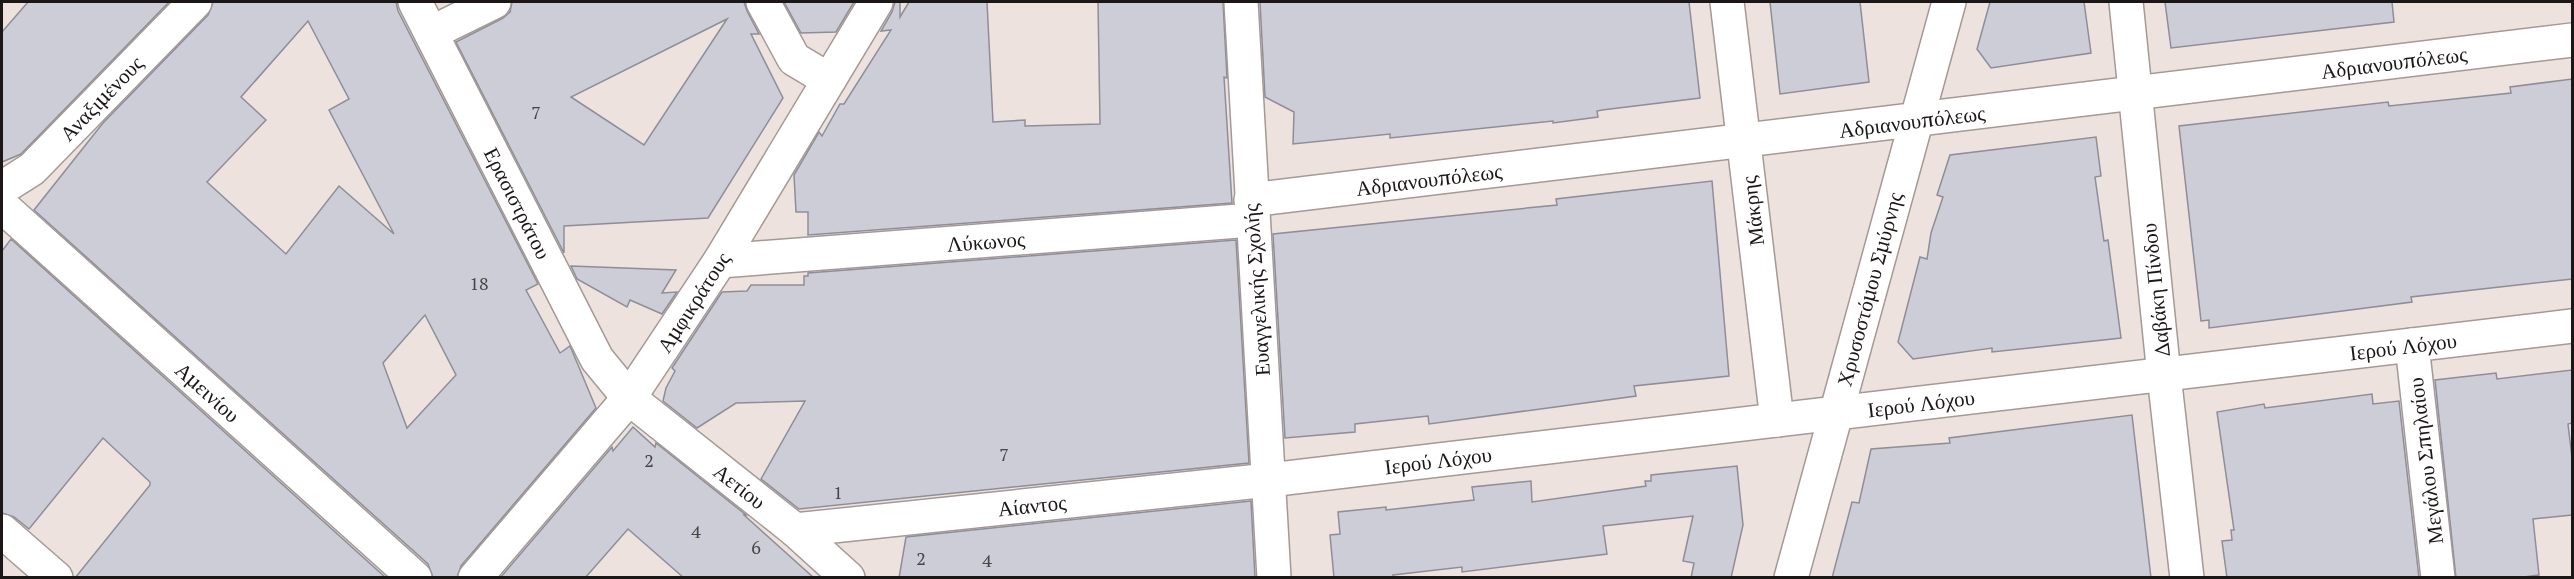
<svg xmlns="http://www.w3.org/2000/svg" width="2574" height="579" font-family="'PT Serif',serif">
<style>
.building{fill:#cccdd7;stroke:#8e8e98;stroke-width:1.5;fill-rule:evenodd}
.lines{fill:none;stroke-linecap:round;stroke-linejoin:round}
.minor-casing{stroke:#a49995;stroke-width:36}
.tertiary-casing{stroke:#a49995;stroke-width:36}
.minor{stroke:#fff;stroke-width:33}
.tertiary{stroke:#fff;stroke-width:33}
.labels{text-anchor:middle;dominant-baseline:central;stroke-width:4.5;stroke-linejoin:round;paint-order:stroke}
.number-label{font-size:18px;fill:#474446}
.street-label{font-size:21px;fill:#1b1716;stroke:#fff}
</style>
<rect width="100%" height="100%" fill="#ede2dd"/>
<g class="building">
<path d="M28 2H169L21 154 2 162V32Z"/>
<path d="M213 2H396L398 11 538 284 526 290 560 353 570 346 573 353 596 408 461 566 457 578H433L428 564 34 210 103 123 208 15ZM308 21 349 99 329 110 394 234 339 186 286 254 207 182 266 120 241 97ZM425 315 456 375 407 428 383 363Z"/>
<path d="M512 2H744L747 11 759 34H751L783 98 708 218 564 226V253L456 42 503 18 510 12ZM727 19 644 145 571 97Z"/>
<path d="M784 2H854L836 32 801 33Z"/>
<path d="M895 2H900V17L909 2H987L993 122 1025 120V126L1100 124 1098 2H1223L1227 78 1224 77 1232 203 808 235V212H796L794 175 819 132 822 136 840 104H844L891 30 881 31 892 12Z"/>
<path d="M1260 2H1689L1700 98 1602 110 1597 111 1598 117 1553 123V121L1390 138V134L1293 144 1294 112 1265 97Z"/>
<path d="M1770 2H1860L1869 82 1780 94Z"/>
<path d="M1990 2H2084L2091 53 1991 68 1977 49Z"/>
<path d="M2165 2H2392L2394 22 2171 48Z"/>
<path d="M2572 79V279L2411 297 2412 302 2209 328V320L2201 321 2179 126 2388 102 2389 106 2511 93 2510 87Z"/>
<path d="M2096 137 2101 176 2095 177 2104 241 2108 240 2121 338 1992 352V348L1913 359 1898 342 1920 257 1927 259 1931 233 1943 197 1937 195 1950 155Z"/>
<path d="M1712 181 1729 376 1634 386 1636 396 1429 424 1428 416 1355 424V432L1285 438 1273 234 1557 205 1556 199Z"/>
<path d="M11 239 386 578H75L150 485V482L103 438 29 529 14 517 2 513V251Z"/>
<path d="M1236 240 1249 463 799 509 761 479 805 401 736 403 697 428 663 401 666 388 675 371 672 368 722 292 747 291 751 285H804V276H808V273Z"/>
<path d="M571 266 676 270 662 293 677 292 662 314 630 300 627 307 577 279Z"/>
<path d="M2572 370V423L2568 424 2572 458V515L2533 519 2539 575 2516 578H2456L2435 380 2496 373 2497 379Z"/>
<path d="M2372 394 2373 404 2399 401 2419 578H2227L2222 541 2232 540 2231 530H2234L2217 412 2264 404 2265 408Z"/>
<path d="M2132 415 2151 578H1832L1852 502 1859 503 1871 449 1950 443 1949 438Z"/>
<path d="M633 427 655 447 656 443 746 515H744L814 578H684L628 529 585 578H500L612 447 613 451Z"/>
<path d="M1737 466 1743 525 1731 578H1691L1694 563 1683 561 1693 516 1603 526 1607 554 1462 572V567L1393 575V578H1334L1330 535 1340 534 1338 512 1386 507V510L1474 500 1472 487 1531 481 1532 502 1646 486 1645 481H1651V475Z"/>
<path d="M1251 501 1255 578H899L906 537Z"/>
</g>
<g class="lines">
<g class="minor-casing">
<g id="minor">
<path d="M415 2 597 359 629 398 795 530 848 578"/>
<path d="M763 2 794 59 829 80"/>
<path d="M1241 2 1274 578"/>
<path d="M1727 2 1777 420"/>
<path d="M2126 2 2164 375 2187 578"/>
<path d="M431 33 494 2"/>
<path d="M2 188 32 169 195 2"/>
<path d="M1251 200 2572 40"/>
<path d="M2 206 415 578"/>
<path d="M720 261 1252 220"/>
<path d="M2412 345 2438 578"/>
<path d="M795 530 1269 480 2572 326"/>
<path d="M2 531 56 578"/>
<path d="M475 578 629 398 720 261 876 2"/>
</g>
</g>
<g class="tertiary-casing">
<path id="tertiary" d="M1791 578 1949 2"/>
</g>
<use href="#minor" class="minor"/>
<use href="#tertiary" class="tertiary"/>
</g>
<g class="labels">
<g class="number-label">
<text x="536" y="112">7</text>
<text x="479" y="283">18</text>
<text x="1004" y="454">7</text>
<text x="649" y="460">2</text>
<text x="838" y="492">1</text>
<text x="696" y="531">4</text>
<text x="756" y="547">6</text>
<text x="921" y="558">2</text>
<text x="987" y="560">4</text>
</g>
<g class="street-label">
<text transform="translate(2394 62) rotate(-7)">Αδριανουπόλεως</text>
<text transform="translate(101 98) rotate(-46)">Αναξιμένους</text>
<text transform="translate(1912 121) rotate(-7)">Αδριανουπόλεως</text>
<text transform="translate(1429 179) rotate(-7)">Αδριανουπόλεως</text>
<text transform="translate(518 203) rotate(63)">Ερασιστράτου</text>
<text transform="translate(1752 211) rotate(-97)">Μάκρης</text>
<text transform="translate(986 241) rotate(-4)">Λύκωνος</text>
<text transform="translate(1869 289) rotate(-75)">Χρυσοστόμου Σμύρνης</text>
<text transform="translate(1256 290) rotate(-94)">Ευαγγελικής Σχολής</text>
<text transform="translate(2155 290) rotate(-96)">Δαβάκη Πίνδου</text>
<text transform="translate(693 302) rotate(-57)">Αμφικράτους</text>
<text transform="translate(2403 346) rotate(-7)">Ιερού Λόχου</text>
<text transform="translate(208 392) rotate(42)">Αμεινίου</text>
<text transform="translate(1921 403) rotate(-7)">Ιερού Λόχου</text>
<text transform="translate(1438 460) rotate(-7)">Ιερού Λόχου</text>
<text transform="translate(2425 461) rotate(-97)">Μεγάλου Σπηλαίου</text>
<text transform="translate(740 486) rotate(38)">Αετίου</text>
<text transform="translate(1032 505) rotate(-6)">Αίαντος</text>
</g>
</g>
<rect width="2574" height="579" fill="none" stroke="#1b1716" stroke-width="6"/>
</svg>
